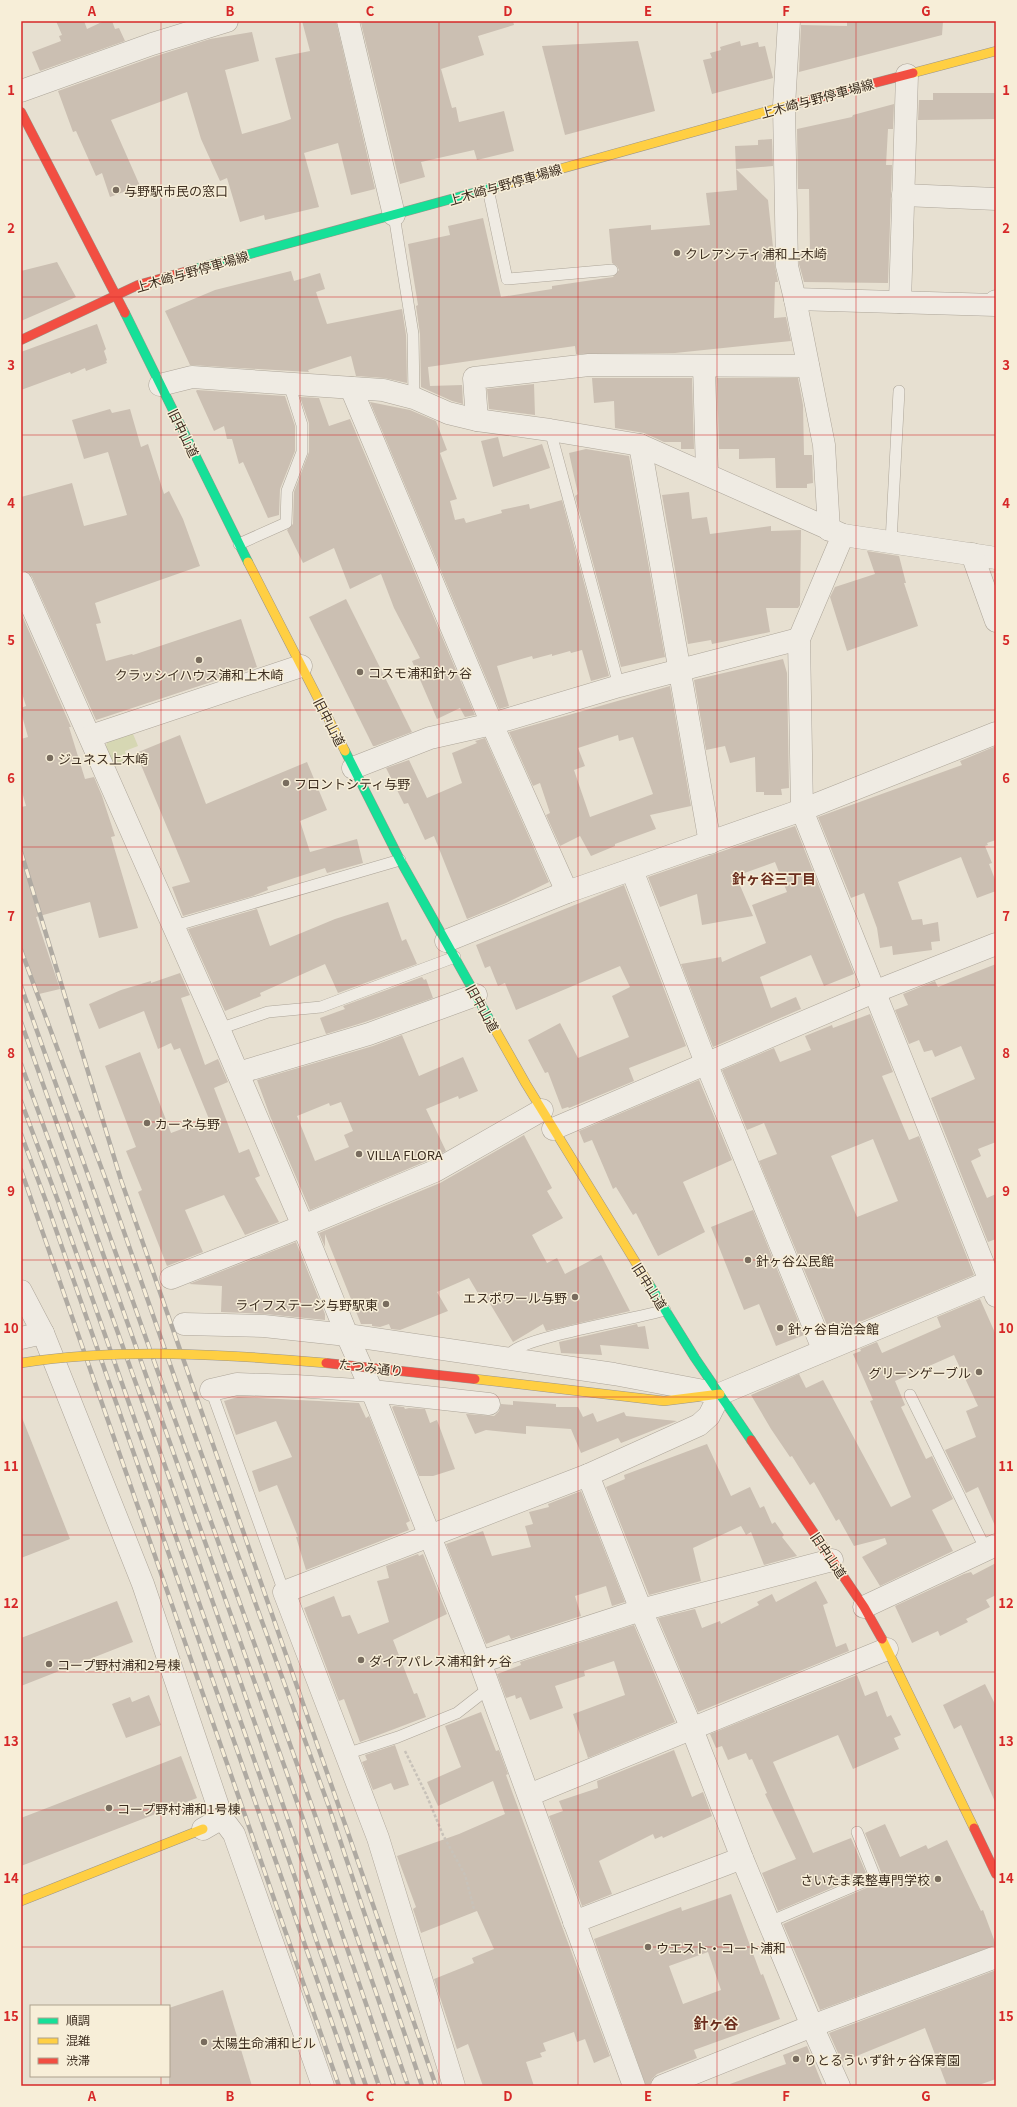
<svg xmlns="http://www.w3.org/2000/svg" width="1017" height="2107" font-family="Georgia,'Noto Sans JP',serif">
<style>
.green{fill:#d6d7b3}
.building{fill:#cbbfb2;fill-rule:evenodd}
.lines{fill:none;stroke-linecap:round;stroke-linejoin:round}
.lane-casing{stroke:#ada599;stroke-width:12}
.street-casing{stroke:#ada599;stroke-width:23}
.fast-casing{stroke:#9c958a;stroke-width:10}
.slow-casing{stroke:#9c958a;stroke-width:10}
.jam-casing{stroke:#9c958a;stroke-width:10}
.path{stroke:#c8c2b9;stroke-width:2.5;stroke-dasharray:3 2;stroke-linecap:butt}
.lane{stroke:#efebe3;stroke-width:11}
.street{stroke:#efebe3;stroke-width:22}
.fast{stroke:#16e098;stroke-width:9}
.slow{stroke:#ffcf43;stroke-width:9}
.jam{stroke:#f24e42;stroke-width:9}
.rail-casing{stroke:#afaaa2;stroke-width:4.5}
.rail{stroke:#f7eed8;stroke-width:3;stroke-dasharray:9;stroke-linecap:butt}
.slow-bridge-casing{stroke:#9c958a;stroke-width:10;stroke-linecap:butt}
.jam-bridge-casing{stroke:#9c958a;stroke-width:10;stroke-linecap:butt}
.slow-bridge{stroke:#ffcf43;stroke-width:9}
.jam-bridge{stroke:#f24e42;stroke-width:9}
.grid{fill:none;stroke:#d62828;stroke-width:1;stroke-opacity:0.55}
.poi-dot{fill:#786c5e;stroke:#f7eed8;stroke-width:1.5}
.labels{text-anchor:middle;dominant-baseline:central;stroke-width:3;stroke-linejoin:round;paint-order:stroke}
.street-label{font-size:13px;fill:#3d2e20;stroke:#f7eed8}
.poi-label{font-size:13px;fill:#3d2e20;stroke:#f7eed8;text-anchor:start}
.neighbourhood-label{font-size:14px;font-weight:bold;fill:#6b2e1e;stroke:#f7eed8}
.quarter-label{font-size:15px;font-weight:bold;fill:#6b2e1e;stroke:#f7eed8}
.neatline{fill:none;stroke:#d62828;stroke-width:1.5}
.grid-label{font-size:13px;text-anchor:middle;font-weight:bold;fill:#d62828}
</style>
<rect width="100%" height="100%" fill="#e7e0d1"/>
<path class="green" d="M131 729 138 746 125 751 126 755 122 757 124 762 112 767 105 750 109 735Z"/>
<g class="building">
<path d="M56 21H84L87 29 104 21H112L115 29 119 28 125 41 40 71 32 52 61 41 59 36 62 35Z"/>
<path d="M302 21H336L375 189 351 195 338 143 304 153 319 207 265 220 264 215 240 222 227 178 220 181 201 139 187 92 111 120 140 186 110 197 102 173 96 176 76 131 73 132 58 91 156 56 210 39 252 32 259 61 225 70 242 134 283 122 291 119 275 58 310 51Z"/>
<path d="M368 21H513L514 25 478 36 484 55 441 69 452 108 456 107 459 122 504 111 514 151 477 160 474 150 421 162 425 177 400 184 361 23Z"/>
<path d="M847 21H943L942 35 799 72 801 25 847 26Z"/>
<path d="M638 41 655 111 565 135 542 46Z"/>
<path d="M740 41 741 46 758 42 759 47 765 46 773 78 712 94 703 60 712 58 710 53 721 50 720 47Z"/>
<path d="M933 93H996V119L918 120 919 100H933Z"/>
<path d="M894 104 893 129H888L886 165H892L888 283 804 282 799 264V253H810L809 189H798L797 129 852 117 853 115Z"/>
<path d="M772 139 773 166 736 169 735 146 758 145V140Z"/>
<path d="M736 169 768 200 775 266 778 282H775L774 318 786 317 791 341 675 353 576 354 575 346 428 367 430 386 462 385 463 404 452 401 421 387 420 334 416 306 418 305 408 244 450 235 448 226 483 218 501 297 552 289V286L613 277 619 270 617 266 612 263 609 229 651 225V230L710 225 706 193 737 190Z"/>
<path d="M57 262 76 297 21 321V271Z"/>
<path d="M291 271 294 281 320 273 325 289 316 292 327 324 402 309 406 335 407 383 384 378 356 376 351 356 308 370 309 372 190 365 165 311 215 290Z"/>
<path d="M97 324 106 349 104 351 107 360 106 361 107 363 86 371 85 368 71 374 70 372 21 390V352Z"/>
<path d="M592 378H692L694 449H681V442H664L644 433 615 428 614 401 594 403Z"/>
<path d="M717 378H798L803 405 804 455H812L813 483 807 484V488H776L775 458 739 459V449H719Z"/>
<path d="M534 384 535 415 489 409 487 389Z"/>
<path d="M197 390 285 396 295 426V451L280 489 279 515 268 518 243 462 239 464 232 439H227L224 426 214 431 196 391Z"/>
<path d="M300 397 319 398 329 426 350 419 475 715 465 717 460 708 437 719 412 661 420 658 394 608 381 574 350 589 334 548 303 563 287 530 293 524 294 492 309 452V423Z"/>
<path d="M370 402 410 410 436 421 447 450 440 453 457 499 450 501 455 520 464 518 466 523 502 513 501 510 529 504 530 509 562 500 609 676 591 681 582 650 571 653 570 651 552 656V654L533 659 532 656 497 666 509 706 499 709Z"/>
<path d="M110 409 112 413 130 409 141 447 148 444 164 494 169 491 183 519 200 566 95 603 101 623 96 624 106 661 132 654 133 655 241 619 257 667 96 720 32 577 28 572 21 570V497L72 483 84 526 127 515 108 452 84 459 72 420Z"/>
<path d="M498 437 503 457 542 444 550 468 493 487 481 441Z"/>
<path d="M586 449 629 456 665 657 621 667 575 496 578 494 569 453Z"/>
<path d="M689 492 692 519 707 517 710 534 771 526V531L801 530 800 605 798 608H766L770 632 712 644 711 640 688 644 662 495Z"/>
<path d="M867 551 899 556 906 583H904L918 626 847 651 830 597 835 587 875 574Z"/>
<path d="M346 599 412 732 375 746H373L309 617Z"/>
<path d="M21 613 71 727H69L85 779 94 777 102 796 115 836 111 837 138 928 99 938 90 902 36 917 60 989 39 994 21 946V807L26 806 21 788V739L28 737 21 712V708L26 706 21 690Z"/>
<path d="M783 659 787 673 789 788 781 789 782 795H764V792H756L755 757 730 763 725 746 706 750 694 680Z"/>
<path d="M670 686 691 806 650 815 656 829 615 844V846L591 856 580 836 560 846 546 815 550 813 540 783 533 786 509 732ZM618 735 619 741 633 737 653 794 590 817 574 770 585 766 578 748Z"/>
<path d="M180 735 206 804 307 762 327 810 300 821 310 852 357 839 363 863 327 873 325 868 267 887 268 890 253 896 183 916 172 887 190 882 136 753Z"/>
<path d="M485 738 549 882 506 903 467 919 434 836 425 840 408 803 404 804 386 768 409 760 427 798 462 783 452 753 477 743 475 741Z"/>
<path d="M996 746V840L987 843 988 845 985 846 992 863 989 864 996 882V891L977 898 961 857 898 882 912 920 922 919 923 925 938 922 940 941 931 942 932 950 893 955 892 946 880 948 877 928 864 893 851 898 818 817 962 765 960 761Z"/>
<path d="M795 826 854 974 824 986 811 955 760 977 771 1008 796 997 801 1009 713 1047 681 964 721 957 722 962 766 943 752 905 787 892 775 862 736 876 753 916 702 925 697 894 660 907 648 877Z"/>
<path d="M624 885 686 1046 629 1068 634 1081 569 1108 568 1107 562 1109 548 1072 545 1073 528 1040 560 1023 578 1058 629 1037 612 996 630 987 620 966 516 1010 505 983 498 986 490 966 485 968 476 945Z"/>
<path d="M388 902 402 941 406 939 417 964 338 993 325 964 260 993 261 996 225 1011 188 929 257 909 270 946 335 919Z"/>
<path d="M996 964V1142L978 1149 981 1156 971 1161 987 1198 996 1194V1239L988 1242 931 1098 975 1079 961 1046 935 1057 932 1050 924 1052 919 1040 909 1044 895 1010 908 1005 903 994 935 981 938 987Z"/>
<path d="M180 973 190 995 181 998 205 1065 218 1059 228 1082 214 1088 239 1153 249 1149 260 1176 255 1178 279 1222 245 1235 224 1195 185 1210 203 1252 167 1266 138 1192 142 1190 126 1151 136 1147 105 1066 140 1052 171 1133 209 1119 180 1048 174 1050 171 1043 158 1049 144 1011 99 1029 89 1004 121 990 151 981V983Z"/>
<path d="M422 977 424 980 426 979 433 998 365 1022 326 1034 320 1018 345 1009 343 1006Z"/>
<path d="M870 1014 893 1072 882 1076 909 1140 919 1136 974 1275 850 1326 848 1322 831 1330 829 1324 827 1325 759 1161 777 1154 764 1123 747 1130 722 1070 774 1048 780 1062 811 1050 805 1036 832 1025 833 1028ZM873 1139 898 1201 857 1217 831 1156Z"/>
<path d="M402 1035 419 1076 463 1057 478 1091 459 1099 458 1096 426 1109 446 1151 429 1160 310 1210 270 1116 257 1080 373 1046ZM341 1102 353 1131 344 1135 349 1147 315 1161 297 1116 329 1103 330 1106Z"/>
<path d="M699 1080 732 1160 683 1182 705 1232 658 1256 636 1213 633 1215 616 1187 613 1189 592 1140 584 1143 579 1131Z"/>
<path d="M524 1135 552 1188 547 1191 563 1218 532 1235 547 1263 557 1258 565 1274 601 1255 630 1311 546 1331 543 1324 513 1342 483 1292 479 1295 469 1278 437 1292 448 1311 400 1330 391 1329 389 1324 380 1327 372 1326V1324H361L325 1234V1247L319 1233 440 1183Z"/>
<path d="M753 1210 804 1335 776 1346 759 1304 744 1310 711 1227Z"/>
<path d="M296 1242 325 1314V1320L265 1314 221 1312 222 1286 189 1284Z"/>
<path d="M980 1299 996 1335V1528L978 1487 966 1493 945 1450 976 1437 966 1411 978 1406 954 1355 895 1381 905 1405 901 1407 926 1459 932 1456 953 1499 932 1510 953 1551 880 1586 862 1557 887 1544 885 1538 854 1546 839 1519 836 1521 814 1482 810 1485 792 1456 790 1457 771 1429 751 1395 799 1374 806 1388 823 1380 891 1507 911 1497 870 1401 873 1400 853 1354 861 1351 860 1349 877 1342 882 1353 941 1327 937 1317Z"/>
<path d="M637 1324 638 1327 645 1326 649 1349 600 1345 602 1355 561 1353 559 1342Z"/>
<path d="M238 1397 359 1403 366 1418 369 1416 410 1521 406 1523 409 1530 306 1570 296 1537H298L277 1485 259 1492 252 1471 292 1457 276 1421 236 1435 224 1401Z"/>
<path d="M513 1401 556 1404V1407H578L583 1417 593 1413 597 1422 624 1412 626 1416 677 1421 621 1443 618 1438 581 1453 571 1429 526 1426V1434L486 1430 475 1434 466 1414 494 1416 499 1411 501 1404 513 1405Z"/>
<path d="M394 1406 404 1407 405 1409 409 1408 425 1409 430 1423 437 1420 455 1469 433 1476H419L392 1407Z"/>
<path d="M21 1415 70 1539 21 1558Z"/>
<path d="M707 1444 731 1496 750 1487 760 1508 764 1506 772 1524 775 1522 784 1535 782 1537 797 1556 764 1565 751 1532 746 1535 741 1526 693 1548 701 1581 649 1595 606 1487 625 1479 624 1475Z"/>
<path d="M581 1491 625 1602 612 1606 606 1586 575 1596 581 1616 511 1639 509 1635 486 1644 446 1544 483 1531 492 1556 531 1547 525 1526 533 1524 529 1512 549 1507 548 1504Z"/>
<path d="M418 1554 419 1556 423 1554 447 1614 393 1640 414 1694 417 1693 426 1717 360 1742 344 1699 339 1701 304 1608 334 1596 342 1617 350 1615 358 1634 389 1622 377 1581 389 1578 386 1566Z"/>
<path d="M996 1563V1595L986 1600 990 1607 966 1619 968 1622 940 1636 938 1631 912 1643 895 1606 964 1574 971 1572 973 1575Z"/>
<path d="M816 1581 828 1603 823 1605 836 1647 846 1643 849 1651 698 1712 658 1618 695 1609 702 1628 720 1621 721 1624 759 1605 757 1602 772 1594 776 1602Z"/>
<path d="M117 1601 133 1642 21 1686V1638Z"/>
<path d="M634 1625 675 1722 588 1758 573 1714 625 1695 614 1661 584 1671 585 1676 555 1686 563 1708 530 1720 521 1697 516 1699 515 1695 506 1698 497 1674 521 1665 520 1662Z"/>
<path d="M857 1675 865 1696 877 1691 887 1717 891 1715 901 1735 894 1738 899 1749 853 1769 838 1735 773 1762 813 1853 851 1838 866 1873 778 1911 762 1873 796 1859 765 1794 767 1793 752 1759 749 1760 746 1753 728 1760 722 1746 716 1748 710 1734Z"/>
<path d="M985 1684 996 1706V1804L961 1725 954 1729 943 1705Z"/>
<path d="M149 1695 161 1725 126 1738 112 1704 130 1697 132 1702Z"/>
<path d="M481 1712 496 1751 499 1750 508 1774 506 1775 610 2056 594 2063 585 2039 577 2042 574 2032 543 2043 546 2051 540 2053 542 2057 526 2062 534 2086H483L468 2044 457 2049 434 1979 474 1963 472 1958 494 1949 477 1911 421 1933 413 1909 416 1907 397 1856 459 1834 505 1814 493 1781 438 1806 427 1782 461 1767 445 1726Z"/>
<path d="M395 1745 409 1785 394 1790 391 1783 373 1790 362 1762 367 1760 365 1755Z"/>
<path d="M674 1750 692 1797 703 1792 712 1816 663 1838 662 1836 655 1839 653 1834 599 1861 612 1894 582 1906 549 1816 563 1811 559 1801 598 1788 597 1781Z"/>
<path d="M181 1756 197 1798 21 1866V1818Z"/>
<path d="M885 1824 900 1857 926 1845 928 1849 947 1840 981 1911 983 1910 996 1945 820 2010 783 1924 880 1882 882 1874 865 1833Z"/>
<path d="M731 1894 761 1975 763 1974 780 2019 694 2050 697 2058 657 2074 652 2079 650 2086H646L594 1939 681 1907 682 1911ZM708 1952 721 1990 683 2004 669 1966Z"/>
<path d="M996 1970V2079L976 2086H947L925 2028 842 2062 829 2033Z"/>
<path d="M223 1990 252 2086H169V2008Z"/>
<path d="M807 2046 823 2086H730V2084L786 2064 783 2055Z"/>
</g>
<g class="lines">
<g class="lane-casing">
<g id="lane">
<path d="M488 189 507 279 612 270"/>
<path d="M394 215 413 334 414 398"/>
<path d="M550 430 619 686"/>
<path d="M891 542 899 391"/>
<path d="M239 544 286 523 287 491 302 452V425L289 384"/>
<path d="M174 926 400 860"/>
<path d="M219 1029 268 1012 321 1007 455 957"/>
<path d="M511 1360 512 1352C526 1337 636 1319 665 1310"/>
<path d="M211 1390 284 1592"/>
<path d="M910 1395 986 1550"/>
<path d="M346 1754 398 1737 457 1713 489 1688"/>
<path d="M769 1922 875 1877 857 1832"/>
</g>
</g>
<g class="street-casing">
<g id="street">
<path d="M348 21 394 215"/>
<path d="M789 21 784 106 787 266 795 299 824 445 829 530"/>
<path d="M21 91 152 44 227 21"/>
<path d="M903 195 996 199"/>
<path d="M795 299 995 305 996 301"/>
<path d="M900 302 907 75"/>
<path d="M704 366 707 474"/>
<path d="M160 385 192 377 383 390 414 398 448 413 477 420 550 430 640 445 843 535 996 558"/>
<path d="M351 388 492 724 567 892"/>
<path d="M477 420 474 378 589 365 808 366"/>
<path d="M640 445 710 843"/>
<path d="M843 535 799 639 802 810 996 1296"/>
<path d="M972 554 996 621"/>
<path d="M21 582 219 1029 303 1226 347 1335 372 1391 480 1662 634 2086"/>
<path d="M91 736 301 666"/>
<path d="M353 768 430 738 492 724 619 686 799 639"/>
<path d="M632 870 706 1063 823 1349"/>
<path d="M446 941 567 892 802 810 996 733"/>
<path d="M238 1073 369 1034 476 995"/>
<path d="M553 1129 874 992 996 944"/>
<path d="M171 1278 303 1226 435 1171 542 1110"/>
<path d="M21 1291 43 1333 143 1584 222 1818 203 1829"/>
<path d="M184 1324 264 1326 347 1335 614 1374 720 1394 996 1279"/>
<path d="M21 1338 43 1333"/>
<path d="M211 1390 237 1384 296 1386 372 1391 489 1404"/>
<path d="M588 1475 641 1610 692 1729 742 1858 812 2026 839 2086"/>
<path d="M864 1607 996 1545"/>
<path d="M480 1662 641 1610 832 1560"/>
<path d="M529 1795 887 1649"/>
<path d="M222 1818 234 1834 323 2086"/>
<path d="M574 1922 742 1858"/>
<path d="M454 2086 378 1838 284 1592 588 1475 699 1425 709 1416 720 1394"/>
<path d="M662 2086 812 2026 996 1957"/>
</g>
</g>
<g class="fast-casing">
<g id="fast">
<path d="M191 270 506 184"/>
<path d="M125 313 248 562"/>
<path d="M345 751 400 860 492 1024"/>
<path d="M649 1284 695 1358 751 1440"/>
</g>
</g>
<g class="slow-casing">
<g id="slow">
<path d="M913 73 996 51"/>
<path d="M506 184 790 105"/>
<path d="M248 562 345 751"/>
<path d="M492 1024 526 1084 649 1284"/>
<path d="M475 1379 664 1401 720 1394"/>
<path d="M882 1639 974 1828"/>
<path d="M21 1901 203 1829"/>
</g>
</g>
<g class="jam-casing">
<g id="jam">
<path d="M790 105 913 73"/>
<path d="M21 112 125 313"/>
<path d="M21 340 138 285 191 270"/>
<path d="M751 1440 864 1607 882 1639"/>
<path d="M974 1828 996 1874"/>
</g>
</g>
<path class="path" d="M405 1751 426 1794 443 1835 465 1875 474 1909"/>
<use href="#lane" class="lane"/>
<use href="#street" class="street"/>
<use href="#fast" class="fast"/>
<use href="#slow" class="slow"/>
<use href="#jam" class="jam"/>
<g class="rail-casing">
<g id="rail">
<path d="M21 852 121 1180 436 2086"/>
<path d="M21 950 107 1183 195 1436 329 1807 422 2086"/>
<path d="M21 986 314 1812 408 2086"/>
<path d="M21 1022 302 1816 394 2086"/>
<path d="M21 1064C145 1403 263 1744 379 2086"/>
<path d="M21 1101 58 1201 277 1825 366 2086"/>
<path d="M21 1134 47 1204 354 2086"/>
<path d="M21 1170 339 2086"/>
</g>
</g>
<use href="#rail" class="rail"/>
<g class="slow-bridge-casing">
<path id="slow-bridge" d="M21 1363C121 1348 225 1354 326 1363"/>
</g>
<g class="jam-bridge-casing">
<path id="jam-bridge" d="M326 1363 475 1379"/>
</g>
<use href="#slow-bridge" class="slow-bridge"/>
<use href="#jam-bridge" class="jam-bridge"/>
</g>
<path class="grid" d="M161 21V2006M300 21V2086M439 21V2086M578 21V2086M717 21V2086M856 21V2086M21 160H996M21 297H996M21 435H996M21 572H996M21 710H996M21 847H996M21 985H996M21 1122H996M21 1260H996M21 1397H996M21 1535H996M21 1672H996M21 1810H996M21 1947H996M161 2076V2086"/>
<g class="poi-dot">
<circle cx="116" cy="190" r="4"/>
<circle cx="677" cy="253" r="4"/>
<circle cx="199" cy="660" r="4"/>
<circle cx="360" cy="672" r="4"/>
<circle cx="50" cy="758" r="4"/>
<circle cx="286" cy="783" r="4"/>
<circle cx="147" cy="1123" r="4"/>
<circle cx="359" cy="1154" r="4"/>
<circle cx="748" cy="1260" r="4"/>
<circle cx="575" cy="1297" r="4"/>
<circle cx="386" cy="1304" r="4"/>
<circle cx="780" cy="1328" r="4"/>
<circle cx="979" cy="1372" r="4"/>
<circle cx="361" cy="1660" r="4"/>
<circle cx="49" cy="1664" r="4"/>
<circle cx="109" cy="1808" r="4"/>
<circle cx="938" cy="1879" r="4"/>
<circle cx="648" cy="1947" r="4"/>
<circle cx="204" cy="2042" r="4"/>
<circle cx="796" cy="2059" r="4"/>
</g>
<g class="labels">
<g class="street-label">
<text transform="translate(817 98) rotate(-15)">上木崎与野停車場線</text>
<text transform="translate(505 184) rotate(-16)">上木崎与野停車場線</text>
<text transform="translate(192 271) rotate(-16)">上木崎与野停車場線</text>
<text transform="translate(184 433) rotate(64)">旧中山道</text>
<text transform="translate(330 722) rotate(63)">旧中山道</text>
<text transform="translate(483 1008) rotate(61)">旧中山道</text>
<text transform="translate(650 1286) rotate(58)">旧中山道</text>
<text transform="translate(371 1367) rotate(7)">たつみ通り</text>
<text transform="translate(829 1555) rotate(56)">旧中山道</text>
</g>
<g class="poi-label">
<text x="124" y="190">与野駅市民の窓口</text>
<text x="685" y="253">クレアシティ浦和上木崎</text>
<text x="368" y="672">コスモ浦和針ヶ谷</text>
<text x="199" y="674" text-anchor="middle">クラッシイハウス浦和上木崎</text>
<text x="58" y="758">ジュネス上木崎</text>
<text x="294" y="783">フロントシティ与野</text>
<text x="155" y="1123">カーネ与野</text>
<text x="367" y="1154">VILLA FLORA</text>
<text x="756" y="1260">針ヶ谷公民館</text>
<text x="567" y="1297" text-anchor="end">エスポワール与野</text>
<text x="378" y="1304" text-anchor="end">ライフステージ与野駅東</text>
<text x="788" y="1328">針ヶ谷自治会館</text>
<text x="971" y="1372" text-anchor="end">グリーンゲーブル</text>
<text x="369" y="1660">ダイアパレス浦和針ヶ谷</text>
<text x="57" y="1664">コープ野村浦和2号棟</text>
<text x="117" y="1808">コープ野村浦和1号棟</text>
<text x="930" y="1879" text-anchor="end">さいたま柔整専門学校</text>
<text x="656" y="1947">ウエスト・コート浦和</text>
<text x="212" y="2042">太陽生命浦和ビル</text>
<text x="804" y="2059">りとるうぃず針ヶ谷保育園</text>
</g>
<g class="neighbourhood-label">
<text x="774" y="878">針ヶ谷三丁目</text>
</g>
<g class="quarter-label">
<text x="716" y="2022">針ヶ谷</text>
</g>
</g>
<rect width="1017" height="2107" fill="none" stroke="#f7eed8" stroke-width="44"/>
<rect x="30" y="2005" width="140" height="72" fill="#f7eed8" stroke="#ada18e"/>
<rect x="38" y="2018" width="20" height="6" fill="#16e098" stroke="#ada18e"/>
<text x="66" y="2025" font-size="12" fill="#3d2e20">順調</text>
<rect x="38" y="2038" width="20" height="6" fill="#ffcf43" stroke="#ada18e"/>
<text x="66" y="2045" font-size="12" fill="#3d2e20">混雑</text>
<rect x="38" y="2058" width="20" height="6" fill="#f24e42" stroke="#ada18e"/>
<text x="66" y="2065" font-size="12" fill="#3d2e20">渋滞</text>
<rect x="22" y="22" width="973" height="2063" class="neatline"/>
<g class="grid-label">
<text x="92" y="16">A</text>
<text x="230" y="16">B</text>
<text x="370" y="16">C</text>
<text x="508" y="16">D</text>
<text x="648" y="16">E</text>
<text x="786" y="16">F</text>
<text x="926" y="16">G</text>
<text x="11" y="95">1</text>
<text x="1006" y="95">1</text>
<text x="11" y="233">2</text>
<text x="1006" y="233">2</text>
<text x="11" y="370">3</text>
<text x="1006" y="370">3</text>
<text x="11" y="508">4</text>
<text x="1006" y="508">4</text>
<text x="11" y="645">5</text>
<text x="1006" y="645">5</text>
<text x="11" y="783">6</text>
<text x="1006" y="783">6</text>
<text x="11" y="921">7</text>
<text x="1006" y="921">7</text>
<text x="11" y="1058">8</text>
<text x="1006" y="1058">8</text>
<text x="11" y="1196">9</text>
<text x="1006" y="1196">9</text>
<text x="11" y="1333">10</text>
<text x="1006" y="1333">10</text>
<text x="11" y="1471">11</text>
<text x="1006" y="1471">11</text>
<text x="11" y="1608">12</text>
<text x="1006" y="1608">12</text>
<text x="11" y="1746">13</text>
<text x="1006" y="1746">13</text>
<text x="11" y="1883">14</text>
<text x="1006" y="1883">14</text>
<text x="11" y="2021">15</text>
<text x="1006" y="2021">15</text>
<text x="92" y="2101">A</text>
<text x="230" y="2101">B</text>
<text x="370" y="2101">C</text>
<text x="508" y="2101">D</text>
<text x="648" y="2101">E</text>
<text x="786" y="2101">F</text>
<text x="926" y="2101">G</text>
</g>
</svg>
